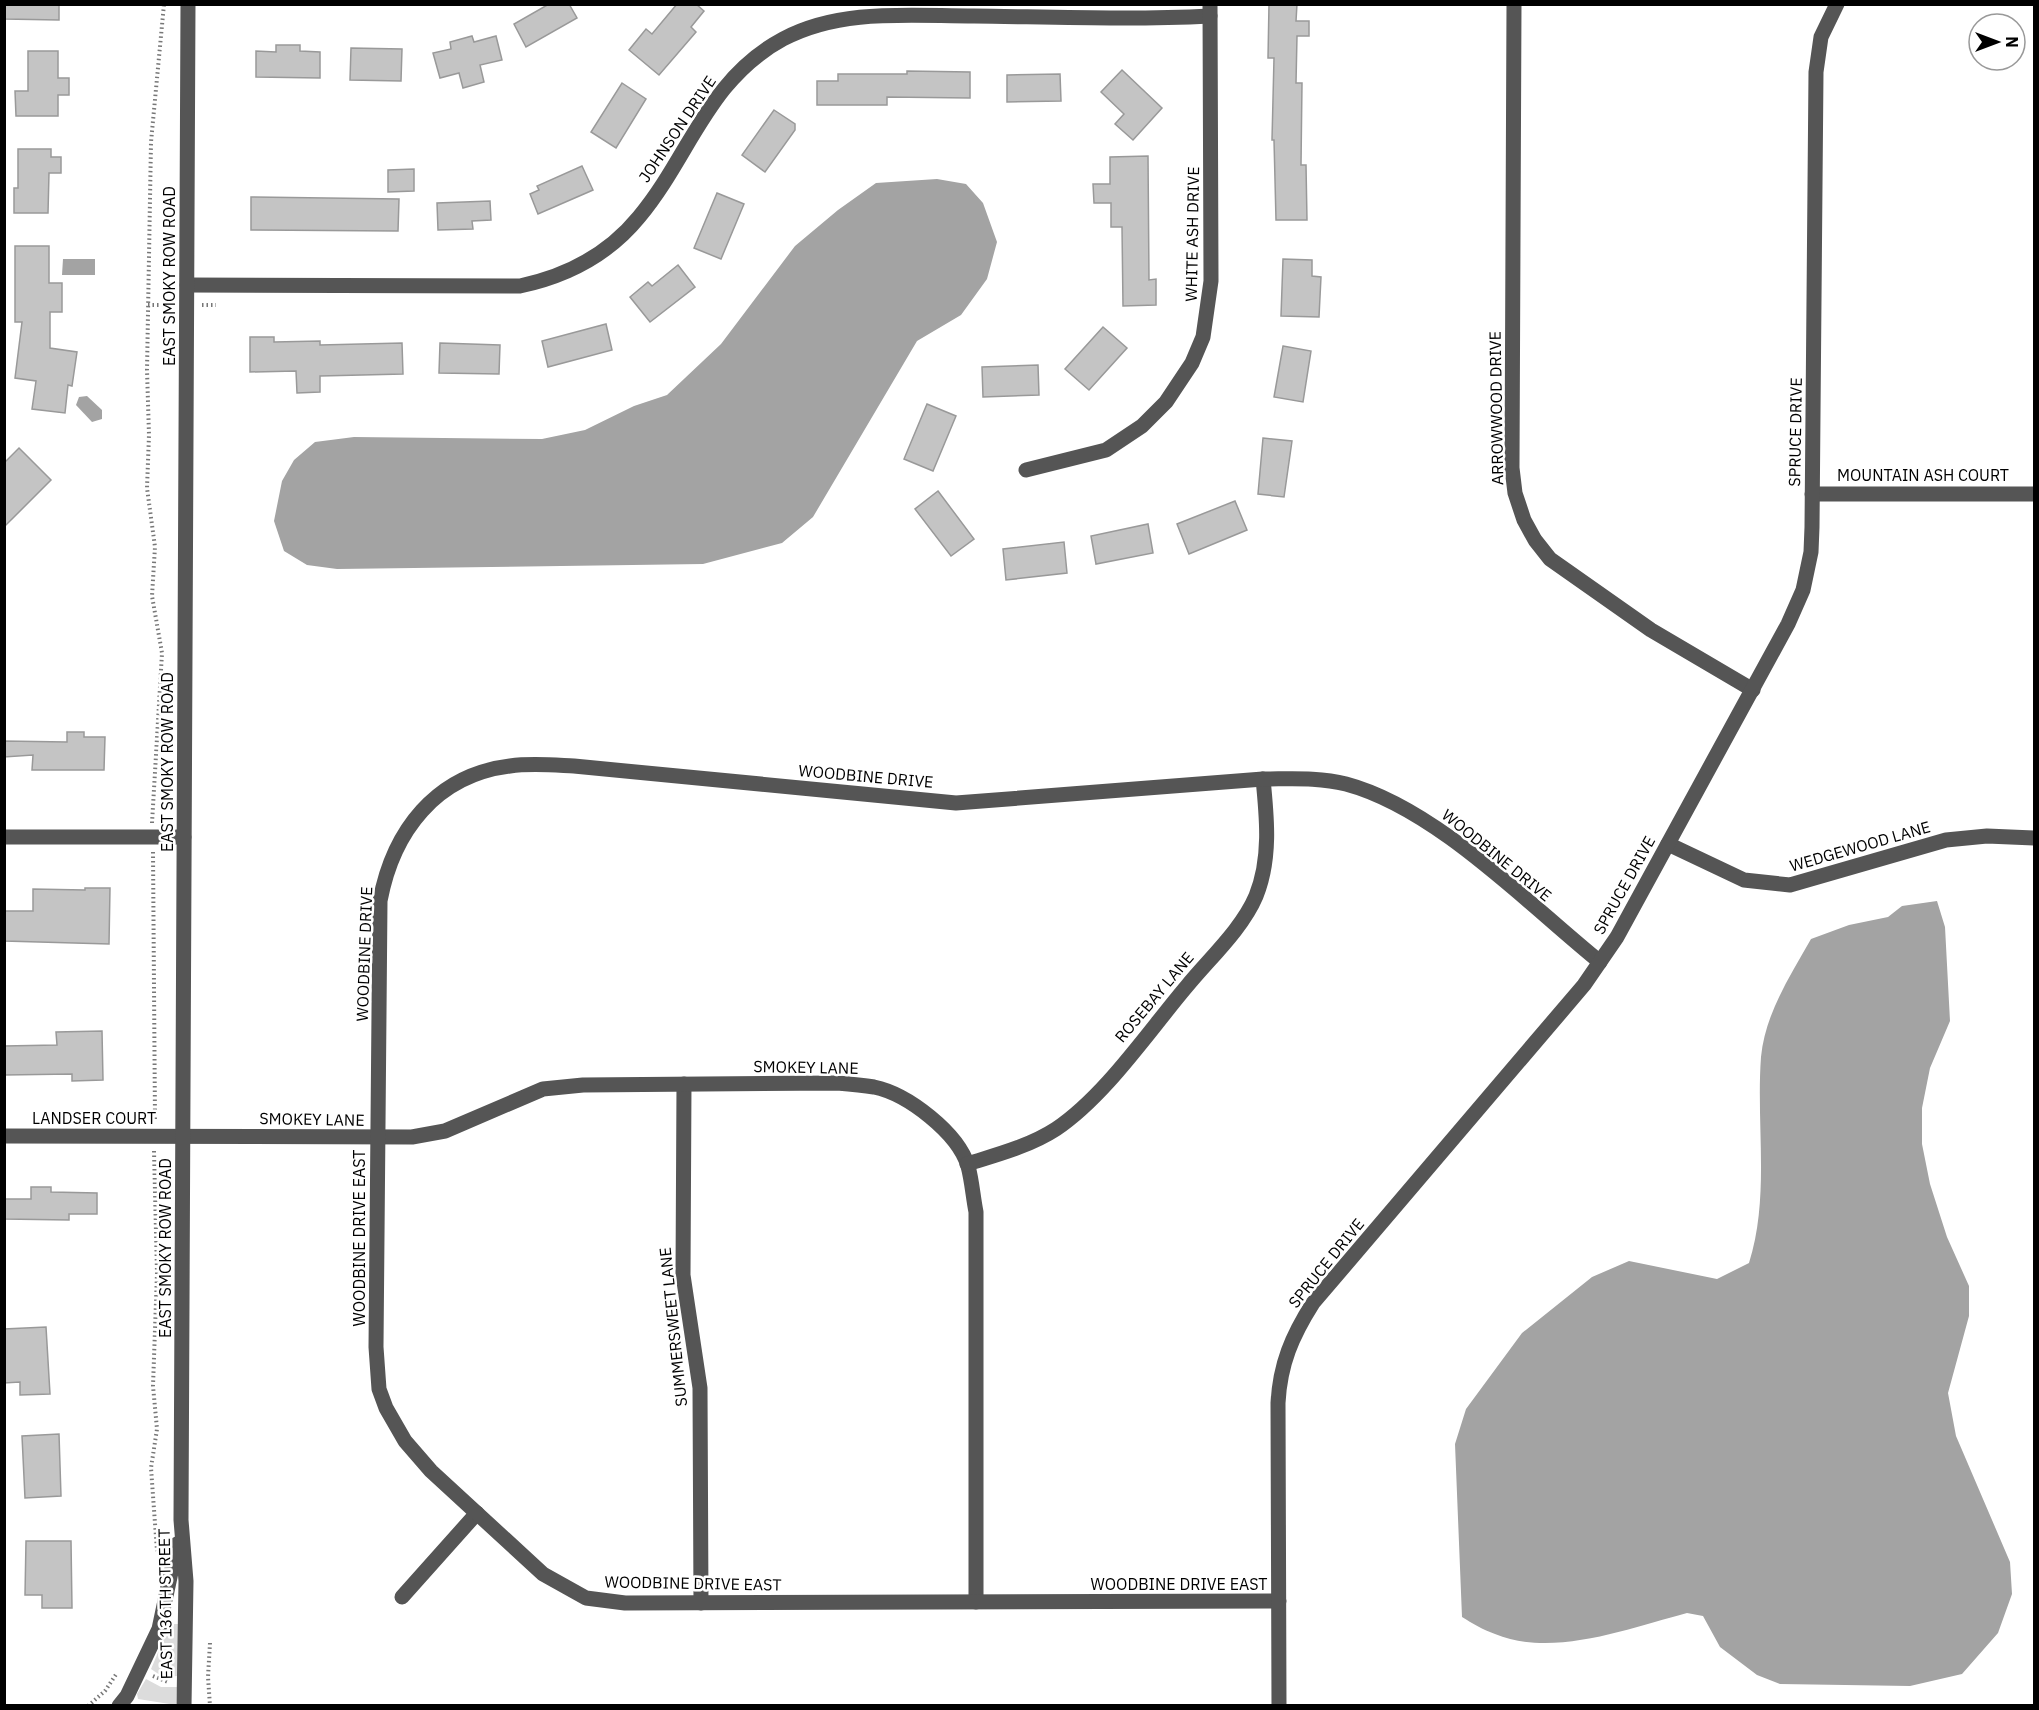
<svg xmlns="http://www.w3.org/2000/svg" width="2039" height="1710" font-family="'IBM Plex Sans',sans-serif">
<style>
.green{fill:#dcdcdc}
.water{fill:#a3a3a3}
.building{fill:#c4c4c4;stroke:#999;stroke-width:1.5}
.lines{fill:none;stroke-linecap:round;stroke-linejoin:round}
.path{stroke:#777;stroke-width:4;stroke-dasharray:1.5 3;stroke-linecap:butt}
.minor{stroke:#555;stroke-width:15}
.labels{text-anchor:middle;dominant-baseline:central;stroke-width:5;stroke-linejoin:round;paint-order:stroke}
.street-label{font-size:16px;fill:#000;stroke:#fff}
</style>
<rect width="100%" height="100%" fill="#fff"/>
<g class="green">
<path d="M170 1624H179L178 1676 163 1677 151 1669Z"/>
<path d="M146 1679 161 1687H177L176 1705 138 1699 137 1694Z"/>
</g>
<g class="water">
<path d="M937 179 966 184 983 203 997 242 987 279 961 315 917 341 813 517 782 543 703 564 337 569 307 565 284 551 274 521 282 481 294 460 315 442 354 437 542 439 585 430 634 406 667 395 721 344 795 246 838 210 876 183Z"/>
<path d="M63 259H95V275H62Z"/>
<path d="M87 396 102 410V419L92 422 76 405 79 397Z"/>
<path d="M1937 901 1945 927 1950 1021 1930 1068 1922 1108V1144L1930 1184 1947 1237 1969 1286V1316L1948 1393 1956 1436 2010 1562 2012 1594 1998 1633 1962 1674 1910 1686 1780 1684 1757 1675 1720 1647 1703 1616 1687 1613C1630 1628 1553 1658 1495 1634 1483 1630 1472 1623 1462 1617L1455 1444 1466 1409 1522 1333 1592 1277 1629 1261 1717 1279 1749 1263C1770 1197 1756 1126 1761 1057 1765 1014 1790 976 1811 939L1849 925 1888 917 1902 906Z"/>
</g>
<g class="building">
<path d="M4 4H59V20L4 19Z"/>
<path d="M549 4H569L577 18 526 47 514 24Z"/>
<path d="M677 4H696L704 11 691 27 696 32 659 75 629 50 646 29 652 34Z"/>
<path d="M1269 4H1297L1296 21H1309V36H1297L1296 83H1302L1301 165H1306L1307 220H1276L1274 140H1272L1274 58H1268Z"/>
<path d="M472 36 474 42 496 36 502 60 480 65 484 82 463 88 459 73 440 78 433 53 451 49 450 42Z"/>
<path d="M276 45H300V51L320 52V78L256 77V51L276 52Z"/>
<path d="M351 48 402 49 401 81 350 80Z"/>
<path d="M28 51H58V78H69V95H58V116H16L15 91H28Z"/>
<path d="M1122 70 1162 108 1133 140 1115 124 1124 114 1101 92Z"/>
<path d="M907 71 970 72V98L887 97V105H817V81H838V74H907Z"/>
<path d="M1060 74 1061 101 1007 102V75Z"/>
<path d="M622 83 646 99 616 148 591 132Z"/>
<path d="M774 110 795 124V130L765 172 742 155Z"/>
<path d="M18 149H51V157H61V173H49L48 213H14V188H18Z"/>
<path d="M1148 156 1149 280 1156 279V305L1123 306 1122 227H1111V203H1094L1093 184H1110V157Z"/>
<path d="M582 166 593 190 538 214 530 194 539 190 537 186Z"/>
<path d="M414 169V191L388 192V170Z"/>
<path d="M717 193 744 204 721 259 694 248Z"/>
<path d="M251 197 399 199 398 231 251 230Z"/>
<path d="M490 201 491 220 472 221 473 229 438 230 437 203Z"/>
<path d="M15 246H49V283H62V312H50V348L77 352 72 386 68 385 65 413 32 409 36 381 15 378 22 322H15Z"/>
<path d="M1283 259 1312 260V276L1321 277 1319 317 1281 316Z"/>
<path d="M678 265 695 287 650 322 630 297 648 282 652 286Z"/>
<path d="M606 324 612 350 548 367 542 341Z"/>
<path d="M1103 327 1127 348 1089 390 1065 369Z"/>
<path d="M250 337H274V342L320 341V345L402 343 403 374 320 376V392L297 393 296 371 250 372Z"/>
<path d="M440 343 500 345 499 374 439 373Z"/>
<path d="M1283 346 1311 351 1303 402 1274 397Z"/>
<path d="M1038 365 1039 395 983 397 982 367Z"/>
<path d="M927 404 956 416 933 471 904 459Z"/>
<path d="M1263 438 1292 441 1284 497 1258 494Z"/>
<path d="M19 448 51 480 4 527 5 462Z"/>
<path d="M938 491 974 539 951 556 915 509Z"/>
<path d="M1235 501 1247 530 1189 554 1177 524Z"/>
<path d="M1148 524 1153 553 1096 564 1091 536Z"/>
<path d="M1064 542 1067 573 1006 580 1003 549Z"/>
<path d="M67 732H84V737H105L104 770H32L33 755 4 757V741L67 742Z"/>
<path d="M85 888H110L109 944 4 941V911H33V889L85 890Z"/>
<path d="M102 1031 103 1080 72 1081V1074L4 1075V1046L57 1045 56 1032Z"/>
<path d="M31 1187H51V1192L97 1193V1214H69V1220L4 1219V1199H31Z"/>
<path d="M46 1327 50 1394 20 1395V1382L4 1383V1329Z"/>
<path d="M59 1434 61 1496 25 1498 22 1436Z"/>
<path d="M26 1541H71L72 1608H42V1595H25Z"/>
</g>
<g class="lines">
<g class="path">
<path d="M148 305H170"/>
<path d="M202 305H216"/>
<path d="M152 823 162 653 152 596 155 547 147 488 149 435 147 370 151 142 164 4"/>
<path d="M153 852 155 1120"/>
<path d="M154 1151 157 1273 153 1386 157 1429 151 1468 157 1551"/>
<path d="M210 1643 208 1677 210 1706"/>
<path d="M153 1676 168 1682"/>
<path d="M88 1706 105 1691 117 1673"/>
</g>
<g class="minor">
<path d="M1514 4 1512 468 1515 493 1524 520 1535 540 1550 559 1651 630 1753 690"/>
<path d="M187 285 520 286C567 276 608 255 639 217 690 156 707 80 783 39 841 8 910 16 974 16 1053 17 1132 20 1210 16"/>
<path d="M1026 470 1106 450 1142 426 1166 402 1192 363 1203 337 1211 281 1210 4"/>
<path d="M1812 494H2034"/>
<path d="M4 837H184"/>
<path d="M1668 844 1744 880 1790 885 1946 840 1987 836 2034 838"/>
<path d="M684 1084 683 1275 700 1388 701 1603"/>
<path d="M4 1136 412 1137 445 1131 543 1089 583 1085 837 1083C850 1084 862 1085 874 1087 908 1094 958 1133 968 1166 972 1181 973 1197 976 1212V1602"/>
<path d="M967 1164C996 1155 1030 1146 1056 1129 1105 1096 1148 1032 1187 986 1210 958 1242 929 1256 896 1271 859 1267 818 1263 779"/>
<path d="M402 1597 477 1513"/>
<path d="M1279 1601 625 1603 586 1598 543 1574 431 1471 405 1441 386 1408 379 1389 376 1347 380 901C393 831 436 775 510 766 531 763 553 765 574 766L956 803 1263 779C1291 779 1319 777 1346 784 1436 808 1527 903 1600 962"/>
<path d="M119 1706 127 1696 159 1629 177 1544"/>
<path d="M184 1706 186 1581 181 1520 188 4"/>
<path d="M1279 1706 1278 1403C1280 1364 1292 1336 1313 1303L1584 985 1617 937 1788 624 1803 590 1811 552 1812 527 1816 72 1821 37 1837 4"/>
</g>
</g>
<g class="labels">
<g class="street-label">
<text transform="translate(677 129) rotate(-56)">JOHNSON DRIVE</text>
<text transform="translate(1192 234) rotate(-89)">WHITE ASH DRIVE</text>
<text transform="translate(169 276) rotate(-90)">EAST SMOKY ROW ROAD</text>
<text transform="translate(1496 408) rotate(-91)">ARROWWOOD DRIVE</text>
<text transform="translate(1795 432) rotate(-89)">SPRUCE DRIVE</text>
<text x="1923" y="475">MOUNTAIN ASH COURT</text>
<text transform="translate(167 762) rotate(-90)">EAST SMOKY ROW ROAD</text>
<text transform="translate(866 776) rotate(5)">WOODBINE DRIVE</text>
<text transform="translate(1860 846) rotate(-16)">WEDGEWOOD LANE</text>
<text transform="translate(1497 855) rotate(39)">WOODBINE DRIVE</text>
<text transform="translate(1624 885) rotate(-61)">SPRUCE DRIVE</text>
<text transform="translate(364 954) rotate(-88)">WOODBINE DRIVE</text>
<text transform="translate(1154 997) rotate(-50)">ROSEBAY LANE</text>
<text transform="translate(806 1067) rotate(1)">SMOKEY LANE</text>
<text x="94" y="1118">LANDSER COURT</text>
<text transform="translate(312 1119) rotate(1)">SMOKEY LANE</text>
<text transform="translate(359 1238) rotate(-90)">WOODBINE DRIVE EAST</text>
<text transform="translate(165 1248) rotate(-90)">EAST SMOKY ROW ROAD</text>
<text transform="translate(1326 1263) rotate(-51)">SPRUCE DRIVE</text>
<text transform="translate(673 1327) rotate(-96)">SUMMERSWEET LANE</text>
<text transform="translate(693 1583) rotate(1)">WOODBINE DRIVE EAST</text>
<text x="1179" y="1584">WOODBINE DRIVE EAST</text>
<text transform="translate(165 1604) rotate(-91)">EAST 136TH STREET</text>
</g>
</g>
<rect width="2039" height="1710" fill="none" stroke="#000000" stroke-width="12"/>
<g transform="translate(1997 42) rotate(90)"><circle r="28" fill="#ffffff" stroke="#999999" stroke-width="1.5"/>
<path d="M0-4.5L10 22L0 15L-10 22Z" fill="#000000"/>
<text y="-9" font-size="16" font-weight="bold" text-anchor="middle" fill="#000000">N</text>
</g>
</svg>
